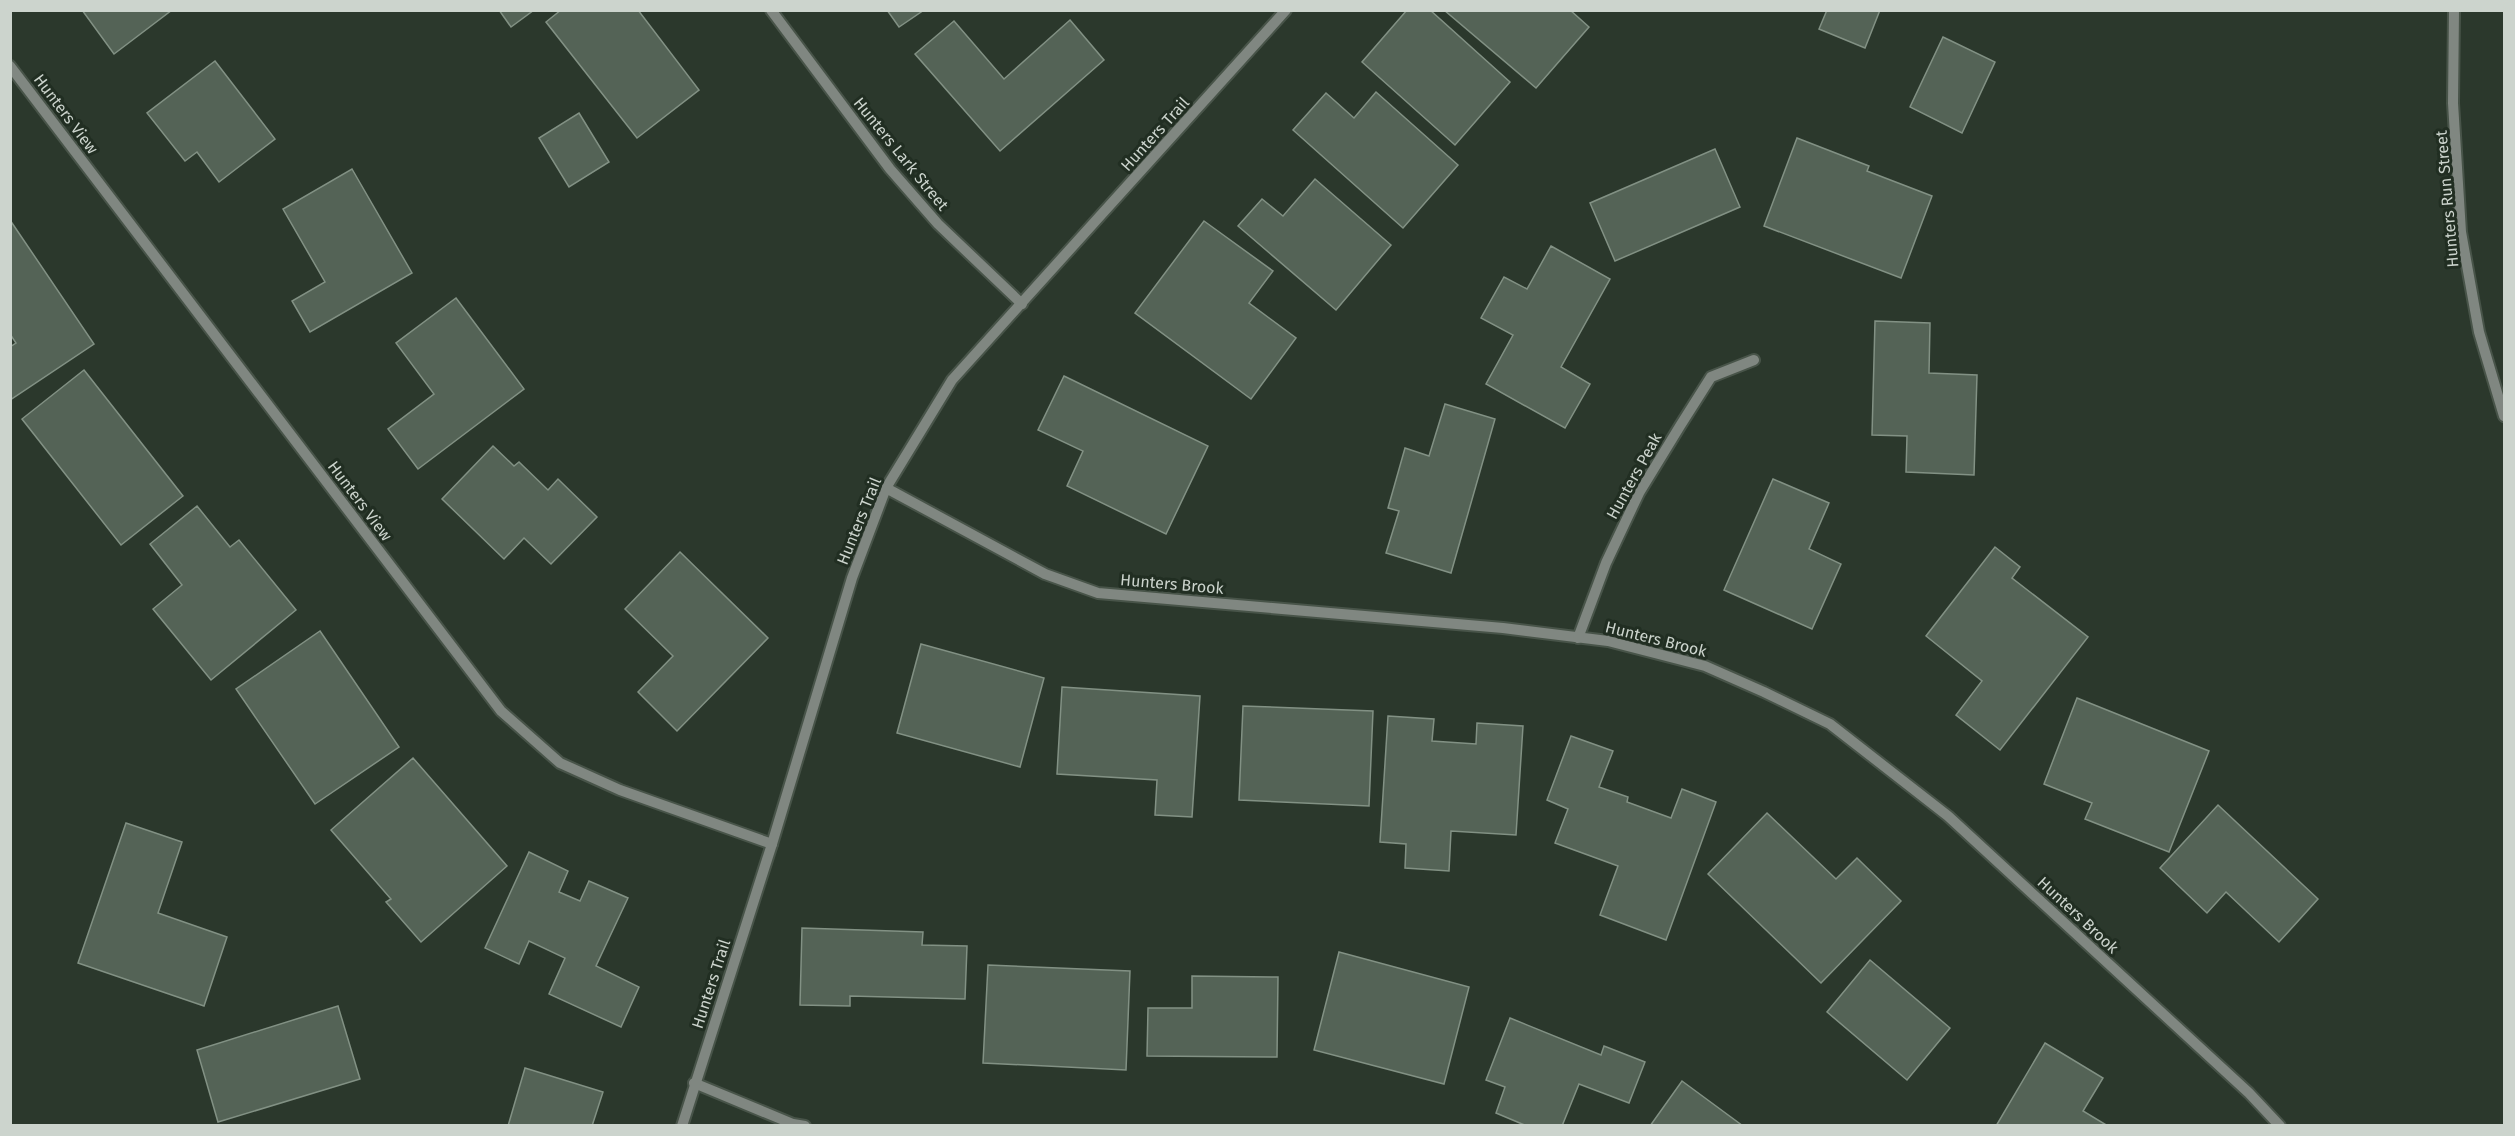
<svg xmlns="http://www.w3.org/2000/svg" width="2515" height="1136" font-family="'Fira Sans',sans-serif">
<style>
.building{fill:#546356;stroke:#829184;stroke-width:1.5}
.lines{fill:none;stroke-linecap:round;stroke-linejoin:round}
.minor-casing{stroke:#485449;stroke-width:14}
.minor{stroke:#808781;stroke-width:10}
.labels{text-anchor:middle;dominant-baseline:central;stroke-width:6;stroke-linejoin:round;paint-order:stroke}
.street-label{font-size:16px;fill:#ccd4cd;stroke:#212e22}
</style>
<rect width="100%" height="100%" fill="#2b382c"/>
<g class="building">
<path d="M82 10H172L114 54Z"/>
<path d="M499 10H534L511 27Z"/>
<path d="M561 10H638L699 90 637 138 546 22Z"/>
<path d="M887 10H924L899 27Z"/>
<path d="M1407 10H1430L1510 82 1455 145 1362 62Z"/>
<path d="M1444 10H1570L1589 27 1536 88Z"/>
<path d="M1827 10H1880L1865 48 1819 29Z"/>
<path d="M1070 20 1104 60 1000 151 915 54 954 21 1004 79Z"/>
<path d="M1943 37 1995 62 1962 133 1910 107Z"/>
<path d="M215 61 275 139 219 182 197 152 185 161 147 113Z"/>
<path d="M1376 92 1458 165 1403 228 1293 130 1326 93 1354 118Z"/>
<path d="M579 113 609 162 569 187 539 138Z"/>
<path d="M1797 138 1869 166 1867 171 1932 196 1901 278 1764 226Z"/>
<path d="M1715 149 1740 207 1615 261 1590 203Z"/>
<path d="M352 169 412 273 310 332 292 301 325 282 283 209Z"/>
<path d="M1315 179 1391 245 1336 310 1238 226 1262 199 1283 216Z"/>
<path d="M10 220 94 344 10 400V347L16 343 10 334Z"/>
<path d="M1204 221 1273 271 1249 303 1296 338 1251 399 1135 313Z"/>
<path d="M1551 246 1610 279 1561 367 1590 384 1565 428 1486 384 1513 335 1481 318 1504 277 1527 289Z"/>
<path d="M456 298 524 389 418 469 388 429 434 394 396 343Z"/>
<path d="M1875 321 1930 323 1929 373 1977 375 1974 475 1906 472 1907 436 1872 435Z"/>
<path d="M84 370 183 496 121 545 22 419Z"/>
<path d="M1064 376 1208 446 1166 534 1067 486 1083 451 1038 430Z"/>
<path d="M1445 404 1495 419 1451 573 1386 553 1399 511 1388 508 1405 448 1429 456Z"/>
<path d="M493 446 514 466 519 462 548 490 558 479 597 517 551 564 524 538 504 559 442 499Z"/>
<path d="M1773 479 1829 503 1809 549 1841 564 1812 629 1724 590Z"/>
<path d="M197 506 230 547 239 540 296 610 211 680 153 609 182 585 150 544Z"/>
<path d="M1995 547 2020 567 2012 578 2088 637 2000 750 1956 715 1982 681 1926 636Z"/>
<path d="M680 552 768 638 677 731 638 692 673 656 625 609Z"/>
<path d="M320 631 399 747 315 804 236 689Z"/>
<path d="M921 644 1044 678 1020 767 897 733Z"/>
<path d="M1062 687 1200 696 1192 817 1155 815 1157 780 1057 774Z"/>
<path d="M2077 698 2209 751 2169 852 2085 819 2092 803 2044 784Z"/>
<path d="M1243 706 1373 711 1369 806 1239 800Z"/>
<path d="M1388 716 1434 719 1432 741 1476 744 1477 723 1523 726 1516 835 1451 831 1449 871 1405 868 1406 844 1380 842Z"/>
<path d="M1571 736 1613 751 1599 787 1628 797 1627 802 1671 818 1682 789 1716 802 1666 940 1600 915 1618 866 1555 843 1568 809 1547 800Z"/>
<path d="M413 758 507 866 421 942 386 902 391 899 331 830Z"/>
<path d="M2218 805 2318 899 2279 942 2226 892 2207 913 2160 868Z"/>
<path d="M1767 813 1836 879 1857 858 1901 901 1821 983 1708 874Z"/>
<path d="M126 823 182 842 158 913 227 937 204 1006 78 963Z"/>
<path d="M529 852 568 871 559 892 580 901 589 881 628 898 596 966 639 987 621 1027 549 994 565 958 529 941 519 964 485 948Z"/>
<path d="M802 928 923 932 922 945 967 946 965 999 850 996V1006L800 1005Z"/>
<path d="M1339 952 1469 987 1444 1084 1314 1050Z"/>
<path d="M1870 960 1950 1028 1907 1080 1827 1012Z"/>
<path d="M988 965 1130 971 1126 1070 983 1063Z"/>
<path d="M1192 976 1278 977 1277 1057 1147 1056 1148 1008H1192Z"/>
<path d="M338 1006 360 1079 218 1122 197 1050Z"/>
<path d="M1510 1018 1601 1055 1604 1046 1645 1062 1629 1103 1579 1084 1562 1126H1527L1496 1113 1505 1087 1486 1080Z"/>
<path d="M2045 1043 2103 1078 2083 1111 2108 1126H1996Z"/>
<path d="M525 1068 603 1092 592 1126H508Z"/>
<path d="M1682 1081 1743 1126H1650Z"/>
</g>
<g class="lines">
<g class="minor-casing">
<g id="minor">
<path d="M771 10 890 169 938 224 1022 304"/>
<path d="M2454 10 2453 103 2461 232 2479 332 2504 416"/>
<path d="M10 66 501 711 560 763 620 790 772 844"/>
<path d="M886 488 1045 574 1098 593 1503 628 1608 641 1705 666 1764 692 1830 724 1948 816 2249 1093 2280 1126"/>
<path d="M1578 638 1606 563 1639 493 1680 426 1711 377 1754 360"/>
<path d="M694 1083 793 1124 805 1126"/>
<path d="M682 1126 772 844 852 578 886 488 952 380 1286 10"/>
</g>
</g>
<use href="#minor" class="minor"/>
</g>
<g class="labels">
<g class="street-label">
<text transform="translate(66 114) rotate(53)">Hunters View</text>
<text transform="translate(1155 134) rotate(-48)">Hunters Trail</text>
<text transform="translate(901 154) rotate(51)">Hunters Lark Street</text>
<text transform="translate(2447 199) rotate(-95)">Hunters Run Street</text>
<text transform="translate(1634 476) rotate(-61)">Hunters Peak</text>
<text transform="translate(360 501) rotate(53)">Hunters View</text>
<text transform="translate(859 521) rotate(-68)">Hunters Trail</text>
<text transform="translate(1172 584) rotate(5)">Hunters Brook</text>
<text transform="translate(1656 639) rotate(14)">Hunters Brook</text>
<text transform="translate(2078 915) rotate(43)">Hunters Brook</text>
<text transform="translate(711 984) rotate(-72)">Hunters Trail</text>
</g>
</g>
<rect width="2515" height="1136" fill="none" stroke="#ccd4cd" stroke-width="24"/>
</svg>
